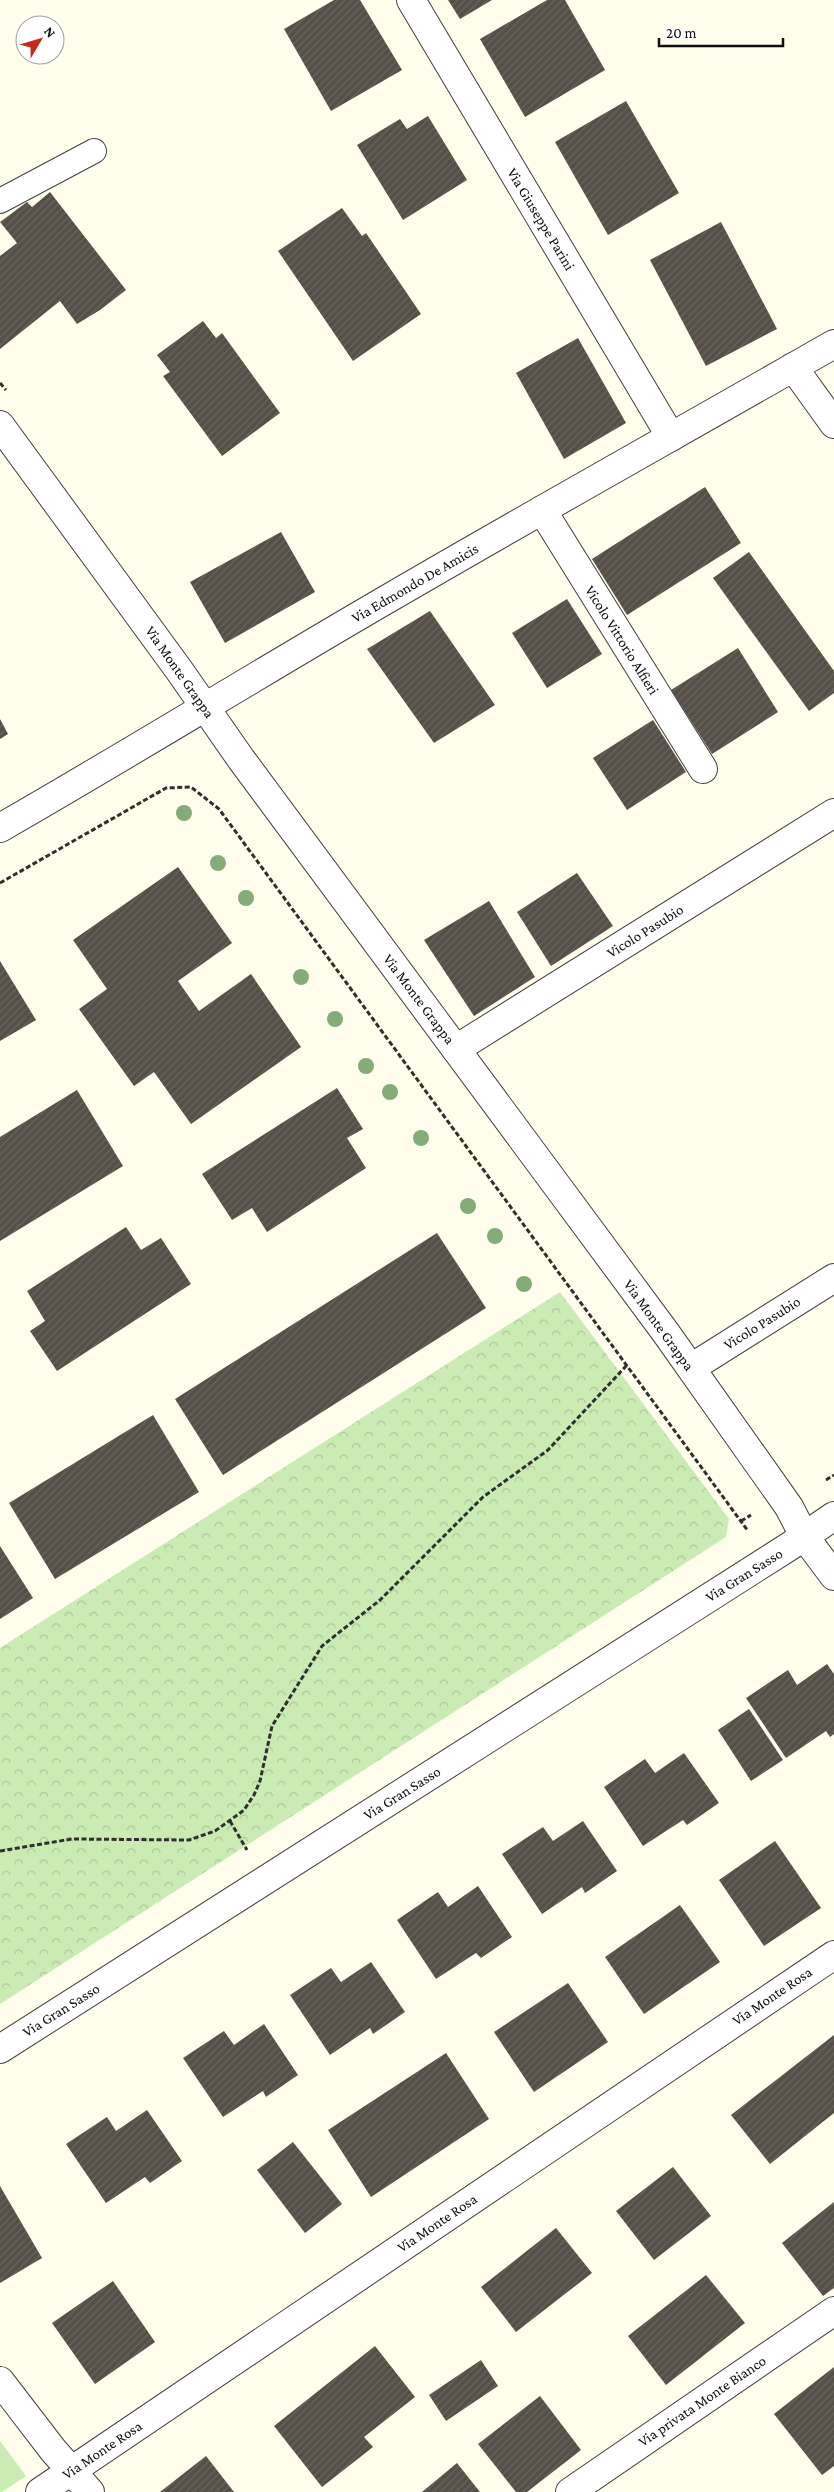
<svg xmlns="http://www.w3.org/2000/svg" width="834" height="2492" font-family="'Crimson Pro',serif">
<style>
.grass{fill:#cbebb4}
.park{fill:url(#park-crowns)}
.building{fill:url(#building-hatch)}
.lines{fill:none;stroke-linecap:round;stroke-linejoin:round}
.service-casing{stroke:#404040;stroke-width:26}
.minor-casing{stroke:#404040;stroke-width:30}
.path{stroke:#2f2f2f;stroke-width:3;stroke-dasharray:5 2.5;stroke-linecap:butt}
.service{stroke:#fff;stroke-width:24}
.minor{stroke:#fff;stroke-width:28}
.tree{fill:#85ab78}
.labels{text-anchor:middle;dominant-baseline:central;stroke-width:5;stroke-linejoin:round;paint-order:stroke}
.street-label{font-size:15px;fill:#0d0d0d;stroke:#fff}
</style>
<defs>
<pattern id="park-crowns" width="20" height="18" patternUnits="userSpaceOnUse" patternTransform="scale(1.25)"><rect width="20" height="18" fill="#cbebb4"/><path d="M2 6a3 3 0 1 1 6 0M12 15a3 3 0 1 1 6 0" fill="none" stroke="#adc89a"/></pattern>
<pattern id="building-hatch" width="6" height="6" patternUnits="userSpaceOnUse" patternTransform="scale(1.25)"><rect width="6" height="6" fill="#564f48"/><path d="M-1 1l2-2M0 6l6-6M5 7l2-2" fill="none" stroke="#69645e"/></pattern>
</defs>
<rect width="100%" height="100%" fill="#fffdec"/>
<path class="grass" d="M0 2441 26 2476 2 2492H0Z"/>
<path class="park" d="M560 1292 729 1519 726 1537 0 2004V1648Z"/>
<g class="building">
<path d="M334 0H360L402 70 331 111 284 29Z"/>
<path d="M448 0H492L460 19Z"/>
<path d="M547 0H565L605 70 525 117 480 39Z"/>
<path d="M626 101 679 193 608 235 555 142Z"/>
<path d="M428 116 467 180 403 220 357 145 400 119 407 129Z"/>
<path d="M50 192 126 290 100 310 77 324 60 301 0 349V256L17 243 0 222 27 202 32 207Z"/>
<path d="M342 208 362 236 366 233 421 314 353 361 278 251Z"/>
<path d="M721 222 777 329 706 366 650 260Z"/>
<path d="M203 321 216 338 222 333 280 413 222 456 163 376 170 372 157 355Z"/>
<path d="M578 338 626 423 564 459 516 373Z"/>
<path d="M705 487 741 543 627 615 592 559Z"/>
<path d="M281 532 315 592 225 643 190 582Z"/>
<path d="M749 552 834 671V693L809 711 713 578Z"/>
<path d="M567 599 602 654 547 688 512 633Z"/>
<path d="M430 611 495 705 434 743 367 649Z"/>
<path d="M738 648 778 712 712 754 671 690Z"/>
<path d="M0 719 8 734 0 739Z"/>
<path d="M653 720 686 772 627 810 593 758Z"/>
<path d="M178 867 232 943 178 981 199 1011 251 974 301 1047 191 1124 154 1072 134 1086 79 1009 107 989 73 940Z"/>
<path d="M577 873 613 926 551 966 517 912Z"/>
<path d="M489 901 535 977 474 1016 424 940Z"/>
<path d="M0 961 36 1020 0 1041Z"/>
<path d="M337 1088 363 1129 347 1138 366 1168 267 1232 252 1208 232 1220 202 1174Z"/>
<path d="M77 1090 123 1166 0 1241V1137Z"/>
<path d="M126 1227 141 1250 161 1238 191 1284 57 1371 30 1331 45 1321 27 1291Z"/>
<path d="M437 1233 486 1308 223 1475 175 1399Z"/>
<path d="M153 1415 199 1492 55 1579 9 1503Z"/>
<path d="M0 1546 33 1598 0 1619Z"/>
<path d="M827 1664 834 1674V1734L830 1737 826 1731 786 1758 746 1698 788 1670 797 1685Z"/>
<path d="M749 1709 783 1760 751 1781 718 1730Z"/>
<path d="M684 1753 719 1803 687 1825 683 1820 643 1846 604 1787 645 1759 655 1773Z"/>
<path d="M583 1821 617 1871 585 1893 582 1887 542 1914 502 1854 543 1827 553 1841Z"/>
<path d="M775 1841 821 1908 764 1946 719 1880Z"/>
<path d="M478 1886 512 1937 481 1958 476 1953 436 1979 397 1920 438 1892 448 1907Z"/>
<path d="M680 1905 720 1962 644 2014 605 1957Z"/>
<path d="M371 1962 405 2012 373 2034 370 2028 330 2055 290 1995 331 1968 341 1982Z"/>
<path d="M568 1983 608 2042 534 2092 494 2032Z"/>
<path d="M264 2024 298 2075 266 2097 263 2091 223 2117 183 2058 224 2031 234 2045Z"/>
<path d="M834 2035V2113L770 2164 731 2115Z"/>
<path d="M446 2053 489 2119 371 2197 328 2130Z"/>
<path d="M147 2110 182 2161 150 2183 145 2177 106 2203 66 2144 107 2117 116 2131Z"/>
<path d="M293 2142 342 2204 305 2233 257 2170Z"/>
<path d="M673 2167 711 2216 654 2260 616 2211Z"/>
<path d="M0 2186 42 2258 0 2283Z"/>
<path d="M834 2202V2288L823 2296 782 2243Z"/>
<path d="M556 2228 592 2273 516 2332 481 2287Z"/>
<path d="M706 2275 745 2323 666 2385 628 2336Z"/>
<path d="M113 2281 155 2342 95 2384 52 2323Z"/>
<path d="M375 2346 415 2397 364 2437 373 2447 322 2487 274 2426Z"/>
<path d="M481 2360 498 2386 446 2421 429 2395Z"/>
<path d="M834 2367V2466L822 2475 774 2414Z"/>
<path d="M540 2396 581 2450 527 2492H516L478 2444Z"/>
<path d="M206 2456 234 2492H160Z"/>
<path d="M457 2463 480 2492H422Z"/>
</g>
<g class="lines">
<g class="service-casing">
<path id="service" d="M0 201 94 151"/>
</g>
<g class="minor-casing">
<g id="minor">
<path d="M411 0 671 437"/>
<path d="M793 367 834 424"/>
<path d="M0 425 179 670 241 759 666 1333 789 1507 804 1536 834 1576"/>
<path d="M542 510 703 769"/>
<path d="M0 828C129 754 255 676 384 601 533 514 684 430 834 344"/>
<path d="M456 1049 834 813"/>
<path d="M691 1368 834 1278"/>
<path d="M0 2049 790 1546 834 1516"/>
<path d="M0 2381 53 2450 90 2492"/>
<path d="M40 2492 834 1955"/>
<path d="M570 2492 834 2311"/>
</g>
</g>
<g class="path">
<path d="M0 383 6 390"/>
<path d="M0 883 166 788 191 787 219 809 748 1531"/>
<path d="M826 1480 834 1475"/>
<path d="M741 1521 751 1515"/>
<path d="M230 1821 247 1850"/>
<path d="M0 1851 72 1839 189 1840 215 1831 229 1821 244 1810 254 1795 260 1781 272 1726 322 1646 380 1600 483 1497 548 1450 627 1365"/>
</g>
<use href="#service" class="service"/>
<use href="#minor" class="minor"/>
</g>
<g class="tree">
<circle cx="184" cy="813" r="8"/>
<circle cx="218" cy="863" r="8"/>
<circle cx="246" cy="898" r="8"/>
<circle cx="301" cy="977" r="8"/>
<circle cx="335" cy="1019" r="8"/>
<circle cx="366" cy="1066" r="8"/>
<circle cx="390" cy="1092" r="8"/>
<circle cx="421" cy="1138" r="8"/>
<circle cx="468" cy="1206" r="8"/>
<circle cx="495" cy="1236" r="8"/>
<circle cx="524" cy="1284" r="8"/>
</g>
<g class="labels">
<g class="street-label">
<text transform="translate(541 219) rotate(59)">Via Giuseppe Parini</text>
<text transform="translate(415 583) rotate(-30)">Via Edmondo De Amicis</text>
<text transform="translate(622 640) rotate(58)">Vicolo Vittorio Alfieri</text>
<text transform="translate(180 672) rotate(55)">Via Monte Grappa</text>
<text transform="translate(645 931) rotate(-32)">Vicolo Pasubio</text>
<text transform="translate(419 999) rotate(53)">Via Monte Grappa</text>
<text transform="translate(762 1323) rotate(-32)">Vicolo Pasubio</text>
<text transform="translate(659 1325) rotate(54)">Via Monte Grappa</text>
<text transform="translate(744 1575) rotate(-32)">Via Gran Sasso</text>
<text transform="translate(402 1793) rotate(-32)">Via Gran Sasso</text>
<text transform="translate(772 1996) rotate(-34)">Via Monte Rosa</text>
<text transform="translate(61 2010) rotate(-32)">Via Gran Sasso</text>
<text transform="translate(437 2223) rotate(-34)">Via Monte Rosa</text>
<text transform="translate(702 2401) rotate(-34)">Via privata Monte Bianco</text>
<text transform="translate(102 2450) rotate(-34)">Via Monte Rosa</text>
</g>
</g>
<g transform="translate(40 40) rotate(52)"><circle r="24" fill="#ffffff" stroke="#9e9e9e"/>
<path d="M0-4L9 19L0 12L-9 19Z" fill="#c4291e"/>
<text y="-8" font-size="14" font-weight="bold" text-anchor="middle" fill="#0d0d0d">N</text>
</g>
<path d="M659 38v8h124v-8" fill="none" stroke="#0d0d0d" stroke-width="2.5"/>
<text x="666" y="38" font-size="15" fill="#0d0d0d" stroke="#ffffff" stroke-width="4" paint-order="stroke">20 m</text>
</svg>
